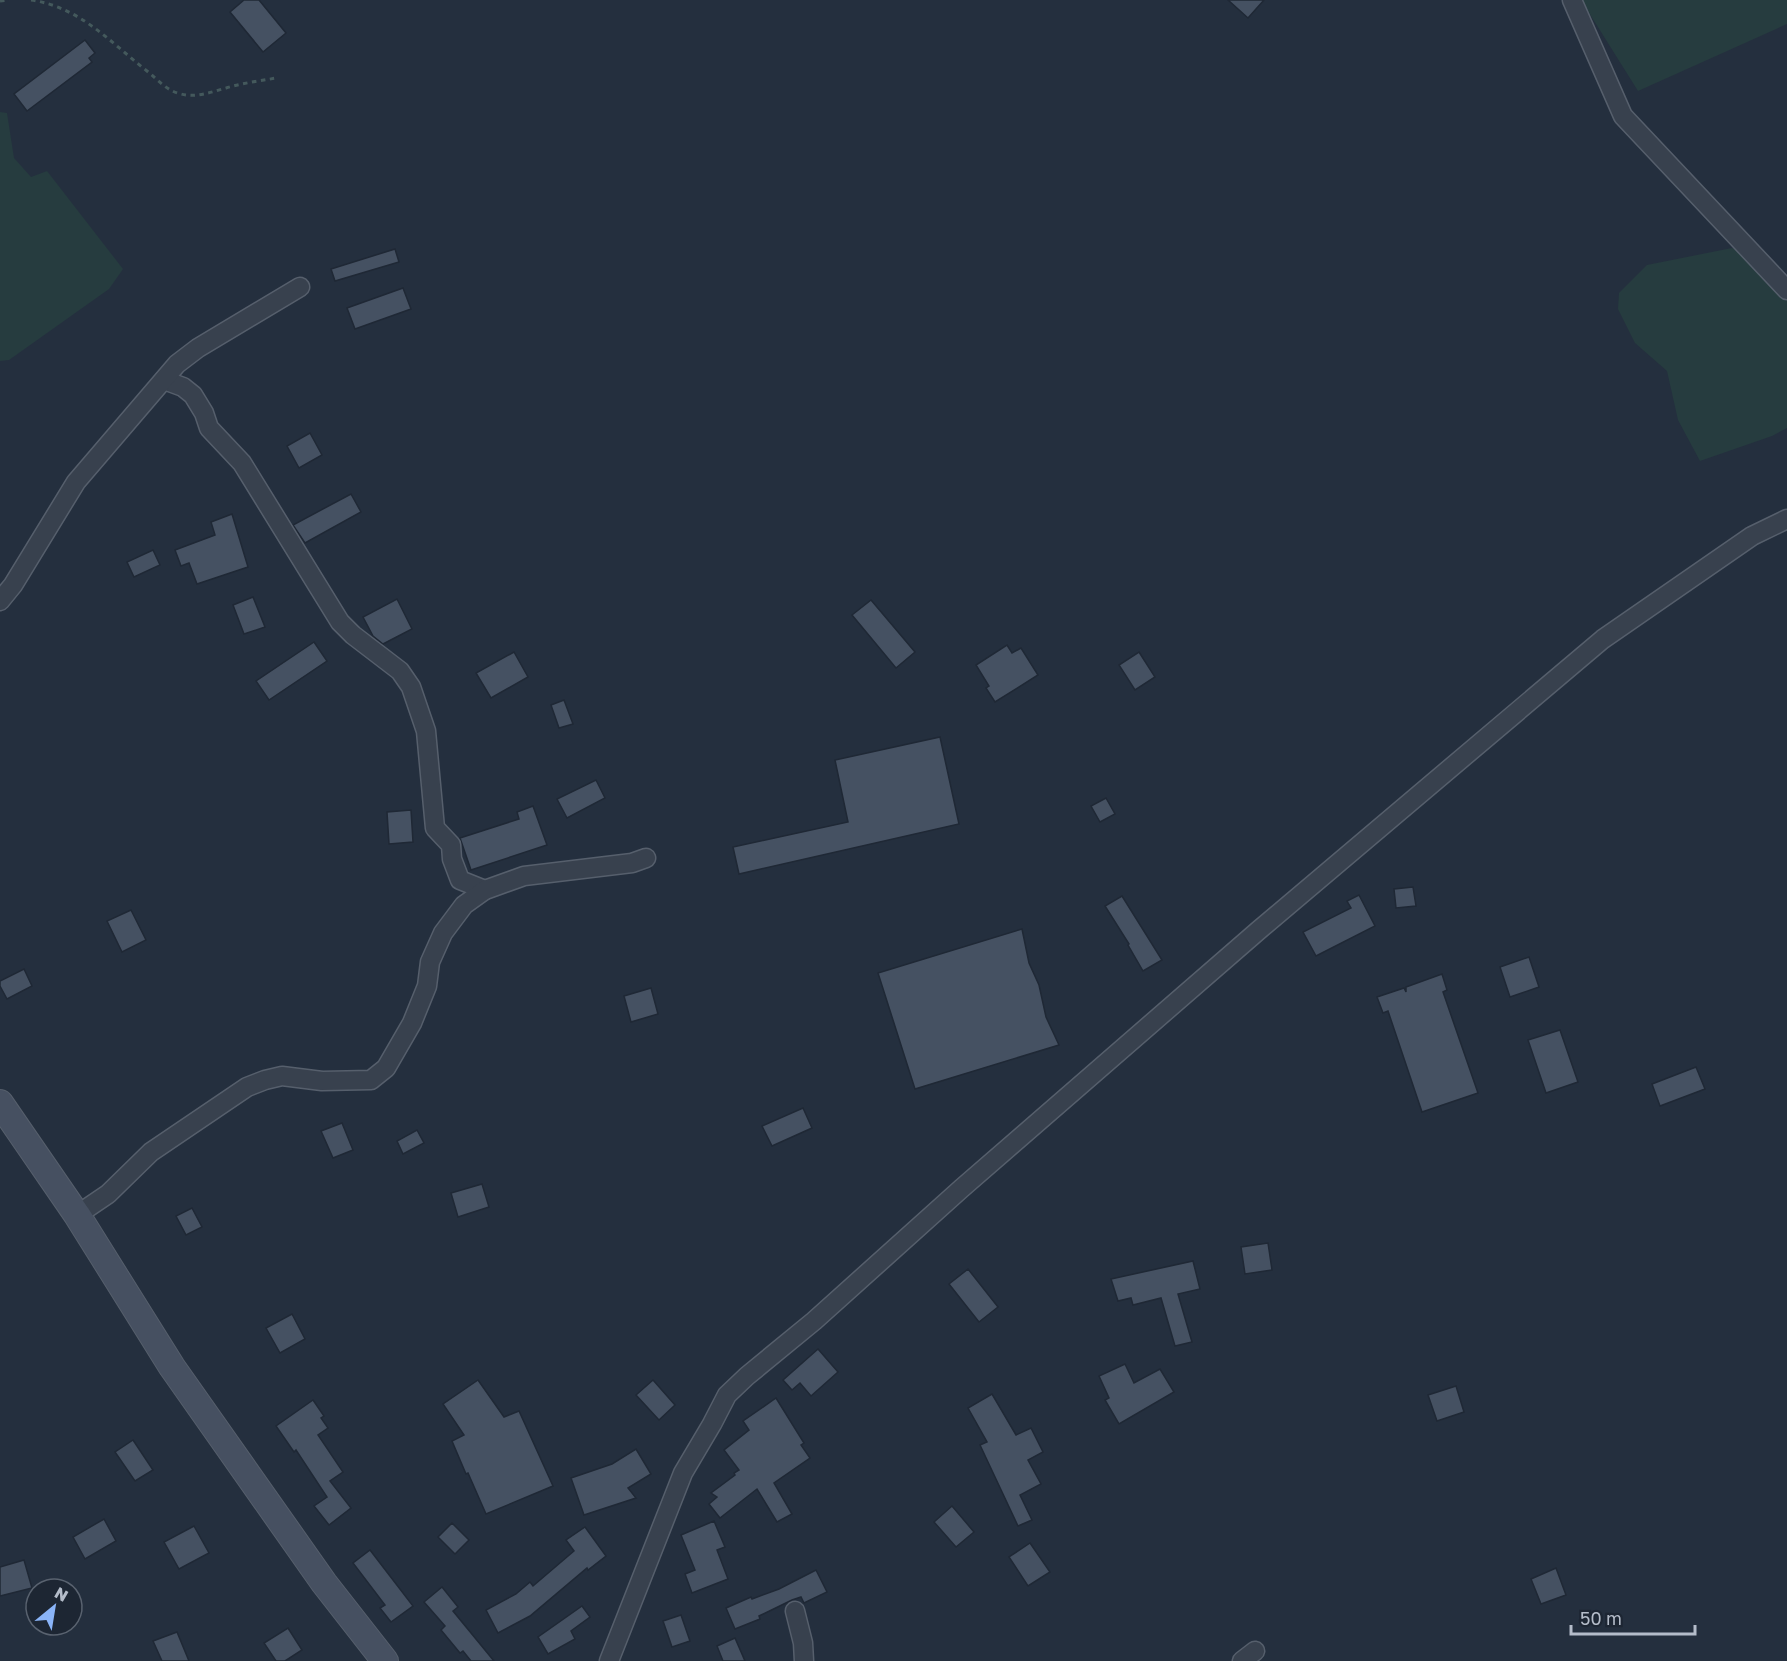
<svg xmlns="http://www.w3.org/2000/svg" width="1787" height="1661" font-family="'Golos Text',sans-serif">
<style>
.green{fill:#263c3f}
.building{fill:#455162;stroke:#1f2835;stroke-width:1.5}
.lines{fill:none;stroke-linecap:round;stroke-linejoin:round}
.street-casing{stroke:#565f6c;stroke-width:21}
.secondary-casing{stroke:#565f6c;stroke-width:28}
.path{stroke:#44595c;stroke-width:3;stroke-dasharray:4.5 4.5;stroke-linecap:butt}
.street{stroke:#38414e;stroke-width:18}
.secondary{stroke:#465061;stroke-width:26}
</style>
<rect width="100%" height="100%" fill="#242f3e"/>
<g class="green">
<path d="M1581 0H1787V24L1638 91Z"/>
<path d="M0 112 7 113 14 158 31 177 47 171 123 269 109 289 9 360 0 361Z"/>
<path d="M1732 248 1745 254 1787 297V428L1772 436 1700 461 1678 420 1667 371 1635 343 1618 309 1619 293 1647 265Z"/>
</g>
<g class="building">
<path d="M244 0H259L286 33 263 52 230 12Z"/>
<path d="M1228 0H1264L1248 18Z"/>
<path d="M85 40 95 53 89 58 92 62 27 111 14 94Z"/>
<path d="M395 249 399 262 335 281 331 269Z"/>
<path d="M403 288 411 309 355 329 347 308Z"/>
<path d="M310 433 322 455 299 468 287 446Z"/>
<path d="M351 494 361 512 305 543 293 525Z"/>
<path d="M232 514 248 567 197 584 189 563 181 566 175 550 215 535 211 522Z"/>
<path d="M153 550 160 565 134 577 127 562Z"/>
<path d="M253 597 265 627 244 634 233 605Z"/>
<path d="M397 599 412 629 383 644 373 636 363 617Z"/>
<path d="M871 600 915 652 896 668 852 615Z"/>
<path d="M314 642 327 661 269 700 256 681Z"/>
<path d="M1007 645 1012 653 1021 648 1038 675 995 702 986 688 989 686 976 665Z"/>
<path d="M514 652 528 677 491 698 476 673Z"/>
<path d="M1139 652 1155 677 1135 690 1119 665Z"/>
<path d="M564 700 573 724 559 728 551 705Z"/>
<path d="M940 737 959 824 739 874 733 847 848 822 835 760Z"/>
<path d="M596 780 605 798 567 818 557 799Z"/>
<path d="M1106 798 1115 814 1100 822 1091 806Z"/>
<path d="M533 806 547 845 471 870 460 838 519 819 517 812Z"/>
<path d="M411 810 413 842 389 844 387 812Z"/>
<path d="M1413 887 1416 906 1396 908 1394 889Z"/>
<path d="M1359 895 1375 926 1316 956 1303 932 1351 908 1347 901Z"/>
<path d="M1122 896 1162 960 1143 971 1128 945 1129 944 1105 906Z"/>
<path d="M131 910 146 940 122 952 107 921Z"/>
<path d="M1022 929 1029 963 1039 985 1046 1017 1059 1045 915 1089 878 973Z"/>
<path d="M1529 957 1539 987 1510 997 1500 967Z"/>
<path d="M24 969 32 986 7 999 0 986V981Z"/>
<path d="M1442 974 1447 990 1443 992 1478 1093 1422 1112 1388 1011 1383 1013 1377 997 1404 988 1406 992V987Z"/>
<path d="M651 988 658 1014 631 1022 624 996Z"/>
<path d="M1560 1030 1578 1082 1546 1093 1528 1040Z"/>
<path d="M1696 1067 1705 1089 1660 1106 1652 1084Z"/>
<path d="M803 1108 812 1128 772 1146 762 1126Z"/>
<path d="M342 1123 353 1150 333 1158 321 1131Z"/>
<path d="M417 1130 424 1143 403 1154 397 1141Z"/>
<path d="M482 1184 489 1207 458 1217 451 1193Z"/>
<path d="M192 1208 202 1227 186 1235 176 1216Z"/>
<path d="M1268 1243 1272 1270 1245 1274 1241 1247Z"/>
<path d="M1193 1261 1200 1289 1178 1294 1192 1342 1175 1346 1161 1298 1133 1305 1131 1298 1118 1301 1111 1279Z"/>
<path d="M968 1269 998 1307 979 1322 949 1284Z"/>
<path d="M292 1314 305 1339 280 1353 266 1328Z"/>
<path d="M818 1349 838 1372 811 1396 800 1383 792 1390 783 1380Z"/>
<path d="M1125 1364 1134 1383 1160 1369 1174 1392 1119 1424 1105 1400 1109 1398 1099 1376Z"/>
<path d="M478 1380 504 1417 519 1411 553 1486 486 1514 468 1473 466 1474 452 1441 464 1435 443 1404Z"/>
<path d="M653 1380 675 1405 659 1420 636 1395Z"/>
<path d="M1456 1386 1464 1412 1437 1421 1428 1395Z"/>
<path d="M992 1394 1016 1435 1031 1428 1043 1452 1028 1460 1041 1484 1020 1495 1032 1520 1018 1526 980 1445 987 1442 968 1408Z"/>
<path d="M776 1398 804 1443 801 1445 810 1458 774 1483 792 1514 777 1522 757 1489 720 1518 709 1504 717 1497 711 1493 735 1475 734 1473 739 1470 724 1450 749 1430 743 1421Z"/>
<path d="M313 1400 324 1416 321 1418 328 1428 318 1435 343 1472 330 1481 351 1508 329 1525 314 1506 327 1497 296 1450 294 1452 276 1426Z"/>
<path d="M133 1440 153 1470 135 1481 115 1452Z"/>
<path d="M636 1449 651 1474 628 1488 636 1498 584 1515 571 1478 612 1464Z"/>
<path d="M952 1506 974 1532 956 1547 934 1522Z"/>
<path d="M104 1519 116 1541 85 1559 73 1537Z"/>
<path d="M714 1521 725 1547 717 1550 728 1579 692 1593 685 1574 695 1570 681 1535Z"/>
<path d="M452 1523 469 1540 455 1554 438 1537Z"/>
<path d="M194 1526 209 1553 179 1569 164 1542Z"/>
<path d="M585 1527 606 1556 588 1570 587 1568 530 1616 498 1633 486 1610 516 1594 530 1582 533 1586 574 1551 566 1540Z"/>
<path d="M1030 1543 1050 1572 1028 1586 1009 1557Z"/>
<path d="M370 1550 413 1606 391 1622 380 1608 385 1605 353 1563Z"/>
<path d="M24 1560 32 1588 0 1596V1567Z"/>
<path d="M1556 1568 1566 1595 1541 1604 1531 1579Z"/>
<path d="M816 1570 827 1592 804 1603 801 1597 792 1600 759 1616 760 1619 735 1629 726 1608 751 1597 752 1599 779 1589Z"/>
<path d="M442 1587 458 1607 453 1611 494 1661H471L463 1651 460 1653 441 1630 445 1626 424 1602Z"/>
<path d="M582 1606 590 1617 571 1631 575 1639 548 1654 538 1637Z"/>
<path d="M681 1615 690 1641 672 1647 663 1621Z"/>
<path d="M288 1628 302 1650 285 1661H276L264 1643Z"/>
<path d="M177 1632 189 1661H162L153 1641Z"/>
<path d="M735 1638 745 1661H723L717 1646Z"/>
</g>
<g class="lines">
<g class="street-casing">
<g id="street">
<path d="M1572 0 1623 116 1787 290"/>
<path d="M164 380 183 387 193 395 204 413 209 428 242 463 340 622 353 635 400 671 411 687 426 731 435 828 451 845 452 859 460 880 485 890"/>
<path d="M0 601 13 585 76 482 177 364 198 348 300 287"/>
<path d="M77 1215 108 1194 151 1152 247 1087 265 1080 282 1076 322 1081 371 1080 386 1068 412 1023 427 986 430 962 443 933 464 905 485 890 524 876 632 863 646 858"/>
<path d="M795 1611 803 1643 804 1661"/>
<path d="M609 1661 683 1473 712 1424 727 1395 747 1376 814 1321 962 1188 1259 930 1603 639 1752 536 1787 519"/>
<path d="M1242 1661 1255 1651"/>
</g>
</g>
<g class="secondary-casing">
<path id="secondary" d="M0 1103 77 1215 172 1367 324 1583 385 1661"/>
</g>
<g class="path">
<path d="M31 0C80 7 110 42 147 71 158 80 167 91 181 94 197 98 211 92 226 88 242 83 260 81 276 78"/>
<path d="M0 1 9 0"/>
</g>
<use href="#street" class="street"/>
<use href="#secondary" class="secondary"/>
</g>
<g transform="translate(54 1607) rotate(30)"><circle r="28" fill="#1d2633" stroke="#59626f" stroke-width="1.5"/>
<path d="M0-4.5L10 22L0 15L-10 22Z" fill="#8ab4f8"/>
<text y="-9" font-size="16" font-weight="bold" text-anchor="middle" fill="#b4bcc9">N</text>
</g>
<path d="M1571 1625v9h124v-9" fill="none" stroke="#b4bcc9" stroke-width="3"/>
<text x="1580" y="1625" font-size="18" fill="#b4bcc9" stroke="#1d2633" stroke-width="4.5" paint-order="stroke">50 m</text>
</svg>
